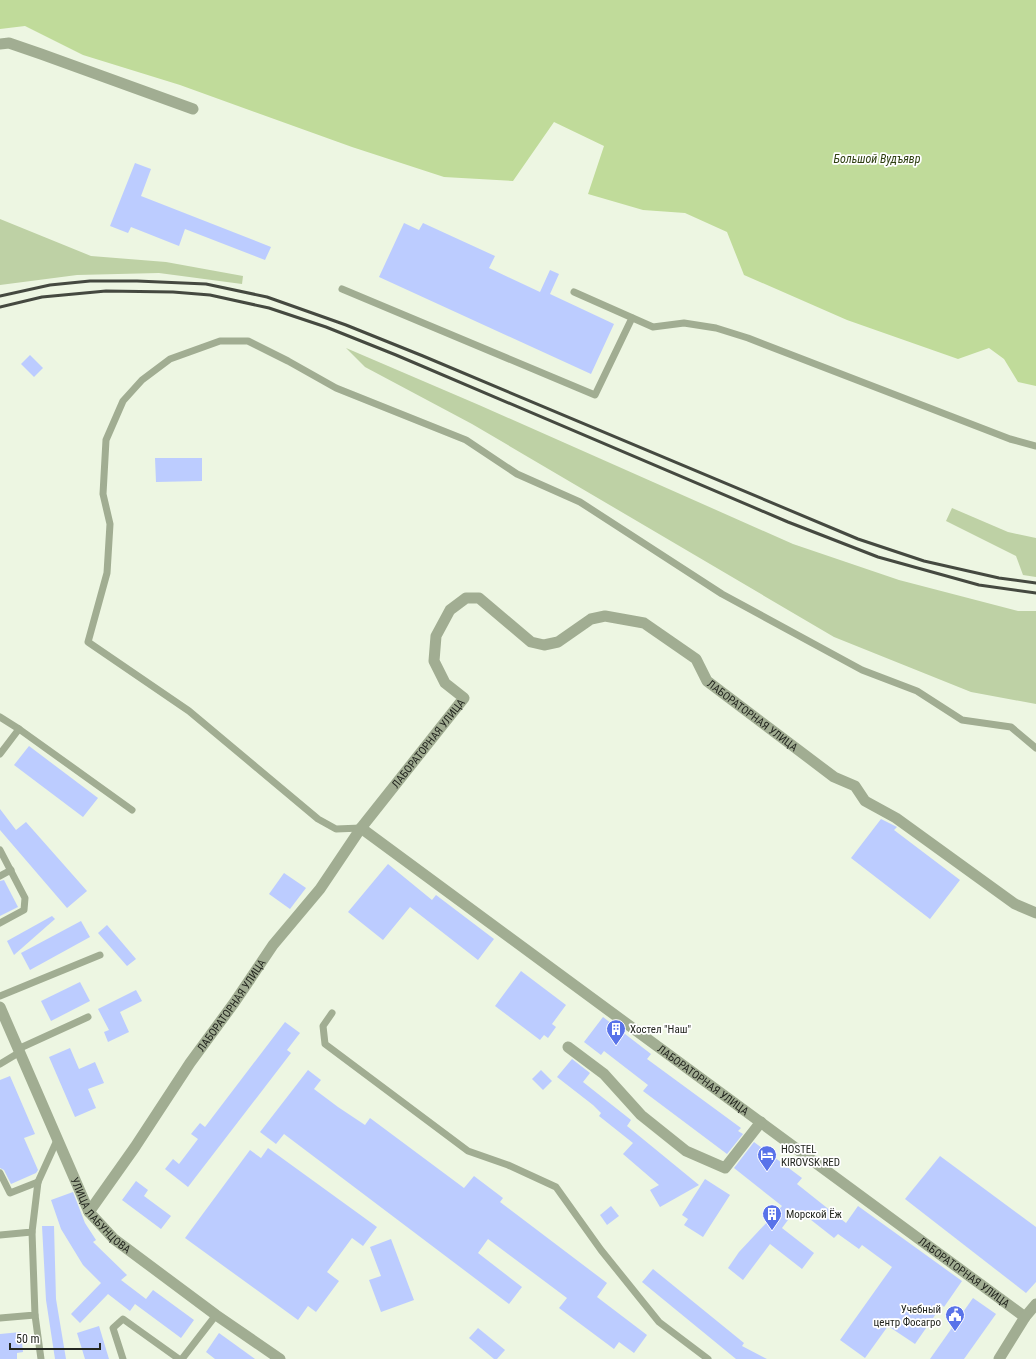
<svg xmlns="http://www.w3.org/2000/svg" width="1036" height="1359" font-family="'Roboto Condensed',sans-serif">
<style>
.green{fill:#bed1a5}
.water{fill:#c0db9a}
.building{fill:#bcccff}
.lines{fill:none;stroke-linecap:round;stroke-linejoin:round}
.service{stroke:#a1ad92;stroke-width:7}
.minor{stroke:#a1ad92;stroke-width:11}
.rail{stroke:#454940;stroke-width:3}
.labels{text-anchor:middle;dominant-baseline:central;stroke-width:3.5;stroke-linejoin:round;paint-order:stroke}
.street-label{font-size:11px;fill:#242720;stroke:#fff}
.poi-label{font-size:11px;fill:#242720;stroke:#fff;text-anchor:start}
.water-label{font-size:12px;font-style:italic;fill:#2f4011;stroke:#fff}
</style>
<rect width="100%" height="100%" fill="#edf6e2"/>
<g class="green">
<path d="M0 219 91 256 166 262 243 276 242 284 159 273 77 275 0 285Z"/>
<path d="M346 348 479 405 793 544 899 580 1018 611H1036V704L971 692 834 637 472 424 365 367Z"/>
<path d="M952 508 1008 532 1036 538V577L1023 575 1016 556 946 521Z"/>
</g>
<path class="water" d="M0 0H1036V386L1018 382 1004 359 989 348 958 359 847 320 744 275 727 232 685 213 643 210 588 194 604 146 554 122 513 181 444 177 352 147 180 85 83 55 25 26 0 29Z"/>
<g class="building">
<path d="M135 163 151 169 141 196 271 247 265 260 185 229 179 246 131 227 128 233 110 226Z"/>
<path d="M404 223 419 230 423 223 495 256 489 268 540 292 550 270 559 274 550 294 614 324 591 374 379 277Z"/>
<path d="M30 355 43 368 34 377 21 364Z"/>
<path d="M155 458H202V481L156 482Z"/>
<path d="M29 746 98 798 83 817 14 765Z"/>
<path d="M0 809 16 830 26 822 87 891 67 908 0 830Z"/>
<path d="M881 819 897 827 894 830 960 880 930 919 851 858Z"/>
<path d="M388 864 432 900 436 895 494 939 478 960 410 907 383 940 348 912Z"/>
<path d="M284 873 306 888 290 909 269 894Z"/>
<path d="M4 880 18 907 0 916V881Z"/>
<path d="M52 916 55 919 14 955 7 941Z"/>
<path d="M81 921 90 937 30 970 21 953Z"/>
<path d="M107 925 136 959 127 966 98 933Z"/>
<path d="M521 971 566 1005 552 1024 556 1027 548 1038 544 1035 540 1040 495 1006Z"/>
<path d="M80 982 90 1001 51 1021 41 1001Z"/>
<path d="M136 990 142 1001 120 1012 129 1032 108 1042 104 1032 109 1030 98 1009Z"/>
<path d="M603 1017 651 1054 647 1059 741 1128 738 1131 743 1134 727 1154 643 1091 648 1085 604 1051 601 1055 584 1042Z"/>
<path d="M285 1022 300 1033 287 1050 291 1053 188 1187 165 1169 173 1159 179 1164 198 1139 191 1134 200 1123 205 1127Z"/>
<path d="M70 1048 79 1069 95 1062 104 1083 88 1089 96 1108 75 1117 49 1057Z"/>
<path d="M572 1059 590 1073 583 1082 631 1120 627 1126 699 1185 660 1207 650 1190 659 1185 623 1154 633 1143 599 1116 601 1113 593 1105 557 1077Z"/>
<path d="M308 1070 321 1080 314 1089 338 1107 365 1125 370 1118 464 1188 474 1176 503 1198 500 1202 607 1283 597 1297 647 1335 634 1353 619 1342 614 1349 559 1308 567 1298 488 1239 478 1253 522 1287 509 1304 284 1134 276 1144 260 1132Z"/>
<path d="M541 1070 552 1081 543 1090 532 1079Z"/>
<path d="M10 1076 35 1134 24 1138 38 1170 36 1173 11 1184 4 1170 0 1168V1080Z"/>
<path d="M754 1142 802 1178 797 1184 846 1223 858 1206 962 1281 944 1307 942 1305 915 1344 888 1326 865 1358 840 1340 892 1267 862 1245 859 1249 838 1234 834 1238 806 1216 803 1219 794 1212 782 1228 814 1253 802 1269 770 1244 743 1280 728 1268 739 1252 782 1206 734 1168Z"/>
<path d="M268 1148 377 1227 363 1246 352 1238 327 1272 339 1281 316 1312 308 1306 298 1320 185 1238 250 1150 261 1158Z"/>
<path d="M940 1156 1036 1227V1282L1026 1293 905 1199Z"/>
<path d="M705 1179 730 1195 703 1237 684 1225 688 1219 682 1215Z"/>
<path d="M136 1181 148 1190 144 1196 171 1216 161 1229 122 1200Z"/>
<path d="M73 1192 85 1223 96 1240 93 1242 127 1275 121 1280 146 1299 153 1290 194 1320 181 1338 135 1304 130 1311 108 1294 80 1323 71 1314 101 1283 83 1265 61 1229 51 1200Z"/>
<path d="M611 1206 619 1216 607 1225 600 1215Z"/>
<path d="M42 1226H54L56 1299 66 1359H55L46 1300Z"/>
<path d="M391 1239 414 1300 381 1312 369 1280 381 1276 370 1247Z"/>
<path d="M653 1269 744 1343 742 1346 767 1359H736L642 1282Z"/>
<path d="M973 1298 996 1314 964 1359H930Z"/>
<path d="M99 1326 109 1359H85L77 1333Z"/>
<path d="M478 1328 505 1350 497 1359H494L469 1338Z"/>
<path d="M21 1332 23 1352 17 1353V1359H0V1334Z"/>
<path d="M219 1333 255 1359H215L206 1352Z"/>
</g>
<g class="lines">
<g class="service">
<path d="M342 289 595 395 632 318"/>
<path d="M574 292 653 327 684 323 716 328 748 338 1010 439 1036 446"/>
<path d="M0 717 19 729 0 754"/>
<path d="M19 729 132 810"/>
<path d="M361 828 336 829 318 819 189 711 88 642 107 573 110 524 103 494 106 440 123 401 142 380 170 359 220 341H248L288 361 336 388 466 440 517 474 580 502 722 594 862 670 917 691 962 720 1011 727 1036 748"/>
<path d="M0 850 25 898 24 910 0 923"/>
<path d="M0 876 11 870"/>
<path d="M0 996 100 955"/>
<path d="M332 1013 323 1026 325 1044 468 1151 508 1165 556 1187 601 1250 659 1322 708 1359"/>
<path d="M18 1049 88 1017"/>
<path d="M0 1064 20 1052"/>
<path d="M0 1173 10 1193 38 1182"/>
<path d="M0 1235 32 1232 38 1182 58 1138"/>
<path d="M35 1315 41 1359"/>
<path d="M0 1318 35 1315 32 1232"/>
<path d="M123 1359 113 1328 123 1319 179 1359"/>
<path d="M182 1359 216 1315"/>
</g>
<g class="minor">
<path d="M0 44 9 43 41 54 193 109"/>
<path id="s1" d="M361 828 1025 1317"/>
<path id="s2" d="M0 1007 89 1212 114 1239 216 1315 280 1359"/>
<path d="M568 1047 604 1074 641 1115 686 1151 725 1168 761 1122"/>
<path id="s3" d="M89 1212 135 1147 190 1063 234 1003 273 945 320 889 361 828 464 698 445 683 434 661 436 636 450 610 466 598H479L531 642 544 645 558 642 591 619 605 616 644 623 696 659 707 681 834 777 855 786 865 801 896 818 1015 904 1036 913"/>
<path d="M999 1359 1025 1317 1036 1304"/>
</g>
<g class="rail">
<path d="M0 296 50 285 90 281H137L206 284 267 297 346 325 423 356 858 539 924 561 999 578 1036 583"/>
<path d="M0 307 42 297 106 291 173 292 210 295 269 308 326 327 396 355 788 522 878 557 979 585 1036 593"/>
</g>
</g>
<defs>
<g id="building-pin" transform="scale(1)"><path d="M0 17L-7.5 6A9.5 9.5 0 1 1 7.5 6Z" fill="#5973e9" stroke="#fff"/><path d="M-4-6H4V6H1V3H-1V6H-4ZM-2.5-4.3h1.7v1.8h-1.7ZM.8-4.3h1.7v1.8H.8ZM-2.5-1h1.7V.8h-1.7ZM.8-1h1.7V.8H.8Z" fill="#fff"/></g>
<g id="hotel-pin" transform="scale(1)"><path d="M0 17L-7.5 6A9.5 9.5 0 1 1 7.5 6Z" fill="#5973e9" stroke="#fff"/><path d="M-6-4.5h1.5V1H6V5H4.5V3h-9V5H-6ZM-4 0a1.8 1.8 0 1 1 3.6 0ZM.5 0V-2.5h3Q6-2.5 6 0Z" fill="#fff"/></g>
<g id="civic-pin" transform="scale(1)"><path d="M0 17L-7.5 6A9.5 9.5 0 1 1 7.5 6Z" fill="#5973e9" stroke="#fff"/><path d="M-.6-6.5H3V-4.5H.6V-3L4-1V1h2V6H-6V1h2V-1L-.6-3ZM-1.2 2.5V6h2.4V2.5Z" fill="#fff"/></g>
</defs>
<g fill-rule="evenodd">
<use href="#building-pin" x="616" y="1029"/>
<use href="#hotel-pin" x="767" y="1155"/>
<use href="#building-pin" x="772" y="1214"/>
<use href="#civic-pin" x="955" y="1315"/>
</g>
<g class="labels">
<g class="street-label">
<text stroke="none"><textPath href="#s3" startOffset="1108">ЛАБОРАТОРНАЯ УЛИЦА</textPath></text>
<text stroke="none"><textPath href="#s3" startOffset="579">ЛАБОРАТОРНАЯ УЛИЦА</textPath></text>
<text stroke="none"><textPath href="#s3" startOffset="251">ЛАБОРАТОРНАЯ УЛИЦА</textPath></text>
<text stroke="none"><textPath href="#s1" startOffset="425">ЛАБОРАТОРНАЯ УЛИЦА</textPath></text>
<text stroke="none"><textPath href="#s2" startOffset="233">УЛИЦА ЛАБУНЦОВА</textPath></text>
<text stroke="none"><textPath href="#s1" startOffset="749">ЛАБОРАТОРНАЯ УЛИЦА</textPath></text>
</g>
<g class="poi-label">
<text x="630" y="1029">Хостел "Наш"</text>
<text x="781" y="1149">HOSTEL<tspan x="781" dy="13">KIROVSK RED</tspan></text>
<text x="786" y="1214">Морской Ёж</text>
<text x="941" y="1309" text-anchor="end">Учебный<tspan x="941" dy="13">центр Фосагро</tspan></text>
</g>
<g class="water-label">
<text x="877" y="159">Большой Вудъявр</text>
</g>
</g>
<path d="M10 1343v6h90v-6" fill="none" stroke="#242720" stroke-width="2"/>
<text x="16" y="1343" font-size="12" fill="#242720" stroke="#ffffff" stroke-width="3" paint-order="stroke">50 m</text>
</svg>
